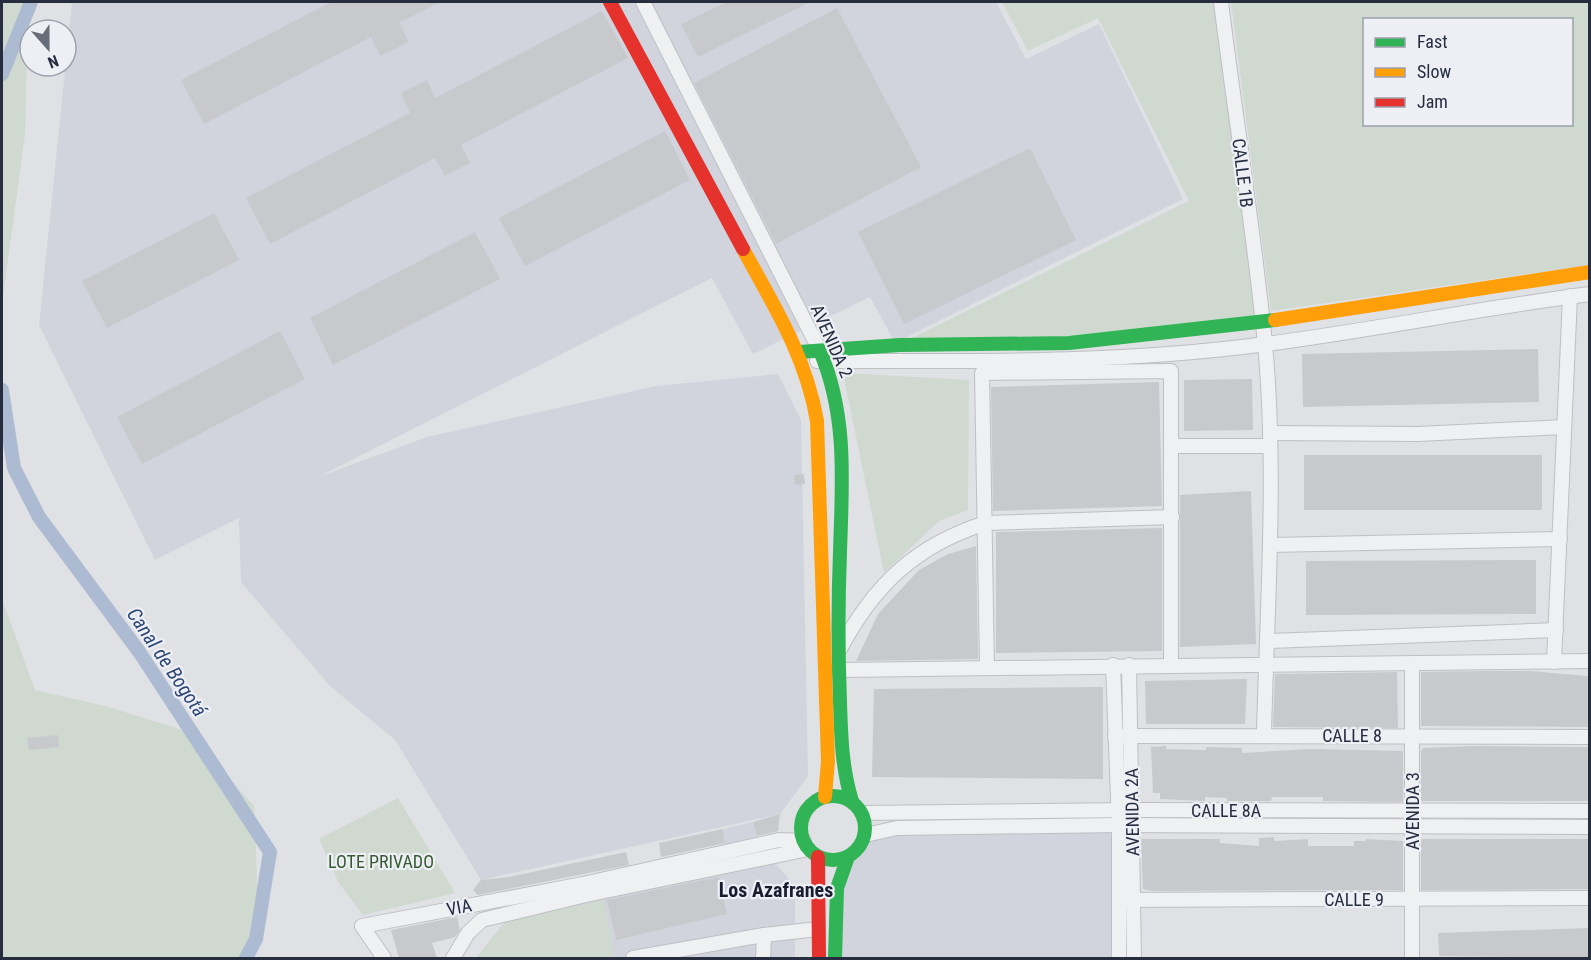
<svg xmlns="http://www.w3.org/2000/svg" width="1591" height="960" font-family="'Roboto Condensed',sans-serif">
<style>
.built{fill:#d1d4dc}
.green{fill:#cfd9d0;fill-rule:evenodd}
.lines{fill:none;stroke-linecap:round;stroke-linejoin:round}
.canal{stroke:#acbad2;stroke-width:14}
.building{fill:#c8c9cd}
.street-casing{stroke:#bebfc3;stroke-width:16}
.street{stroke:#eff0f2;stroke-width:14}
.fast{stroke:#30b455;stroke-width:14}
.slow{stroke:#ff9f0a;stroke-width:14}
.jam{stroke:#e5322d;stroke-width:14}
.labels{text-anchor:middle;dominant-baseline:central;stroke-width:4.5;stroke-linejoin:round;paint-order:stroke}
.street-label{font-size:18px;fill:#262d3f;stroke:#edeff5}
.park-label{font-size:18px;fill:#365c32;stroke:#edeff5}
.water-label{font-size:20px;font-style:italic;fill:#2e4775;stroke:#edeff5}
.neighbourhood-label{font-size:20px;font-weight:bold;fill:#181e30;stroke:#edeff5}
</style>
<rect width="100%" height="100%" fill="#e0e1e5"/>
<g class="built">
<path d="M72 2H996L1026 59 1099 24 1183 199 895 343 870 297 753 354 712 278 318 477 427 437 656 386 778 374 801 420 808 776 780 814 481 880 395 740 330 686 241 582 239 518 155 560 39 325Z"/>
<path d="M753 822 759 842 726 849 723 829Z"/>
<path d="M1116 830 1115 958H841V894L854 853 873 840 898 832Z"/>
<path d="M775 863 795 886V958H476L508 918Z"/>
</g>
<g class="green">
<path d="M2 2H28L25 134 2 304Z"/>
<path d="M1002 2H1215L1255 318 1145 334 910 339 1189 201 1098 18 1028 51Z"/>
<path d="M1231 2H1589V265L1271 311ZM1364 20H1572V124H1364Z"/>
<path d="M843 373 969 380 968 510 939 521 884 573Z"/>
<path d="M2 599 35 690 105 706 189 732 254 806 259 927 241 958H2Z"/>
<path d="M398 798 455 893 363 915 338 882 319 839Z"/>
<path d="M604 899 615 958H476L508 918Z"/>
</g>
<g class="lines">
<g class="canal">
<path d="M2 74 31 2"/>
<path d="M2 390 14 468 39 517 140 653 270 852 256 939 246 958"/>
</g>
</g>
<g class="building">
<path d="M331 2H441L399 23 409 42 380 56 371 37 204 124 181 80Z"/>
<path d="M727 2H810L698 57 681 24Z"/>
<path d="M837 8 921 167 776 244 694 83Z"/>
<path d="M602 11 628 58 461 145 470 163 445 176 435 158 270 244 246 198 410 113 401 93 427 80 435 98Z"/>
<path d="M665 131 690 180 525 266 499 218Z"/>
<path d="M1030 148 1076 240 904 324 858 232Z"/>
<path d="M214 213 239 260 107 328 82 281Z"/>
<path d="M475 232 500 279 333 365 310 318Z"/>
<path d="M280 331 305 379 142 464 117 417Z"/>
<path d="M1538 349 1539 402 1303 407 1302 354Z"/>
<path d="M1252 379 1253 430 1184 431V380Z"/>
<path d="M1159 382 1162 506 993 511 991 387Z"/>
<rect x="1304" y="455" width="238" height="55"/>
<path d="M804 474 805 484 795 485 794 475Z"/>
<path d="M1251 491 1256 644 1180 647V495Z"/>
<path d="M1162 528V651L996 653V532Z"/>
<path d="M976 546 978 659 856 661 878 614 919 570 948 554Z"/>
<path d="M1536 560V614L1306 615V561Z"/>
<path d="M1483 671H1530L1587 676 1590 678V727L1421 726V672Z"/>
<path d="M1397 672 1398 728 1273 727 1275 674Z"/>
<path d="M1247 679 1245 724H1146L1145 681Z"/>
<path d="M1103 687V779L872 777 874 689Z"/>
<path d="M58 735 59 747 29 750 27 738Z"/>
<path d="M1166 746V749L1206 750V747L1242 748V753L1310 749 1403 751V802L1323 801V797H1272L1271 801H1227V798L1205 797V801L1160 799V793H1153L1151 747Z"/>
<path d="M1474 746 1590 747V801H1421V751L1423 748Z"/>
<path d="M780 814 778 831 757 836 753 822Z"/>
<path d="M723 829 725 843 661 857 659 843Z"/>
<path d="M1274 837V841L1308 839V846H1354V841H1366V839L1403 841V890L1152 891 1143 889 1141 839H1220V843L1259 846V838Z"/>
<path d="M1421 839H1589L1590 889 1421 890Z"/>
<path d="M626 852 629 865 478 895 473 890 481 880 509 877Z"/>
<path d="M719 877 727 914 616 940 607 900Z"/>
<path d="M457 917 460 930 455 937 432 943 437 958H399L391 930Z"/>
<path d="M1590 928V958L1439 956 1438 933Z"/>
</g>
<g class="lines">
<g class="street-casing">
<g id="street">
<path d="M643 2 820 351"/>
<path d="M1221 2C1235 116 1254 230 1265 344 1277 474 1267 605 1264 734"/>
<path d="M817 361C967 361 1117 364 1266 344 1374 330 1481 308 1590 294"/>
<path d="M1270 433 1418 434 1564 427"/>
<path d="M1171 446H1270"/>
<path d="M1270 545 1560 539"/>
<path d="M1267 641 1556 630"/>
<path d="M840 649C874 585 916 545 986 523L1172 517"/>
<path d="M1554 662 1570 296"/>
<path d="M1113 665 1119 825V958"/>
<path d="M1129 665 1134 958"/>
<path d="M987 667 982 373 1171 371V665"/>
<path d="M839 670 1590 661"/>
<path d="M1115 736 1590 737"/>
<path d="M862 813 1132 810 1590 811"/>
<path d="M865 835 897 828 1119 825 1590 827"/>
<path d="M583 884 779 840 804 841"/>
<path d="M1119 900 1590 898"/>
<path d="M384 958 362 926 583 884 586 895"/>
<path d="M453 958 468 933 482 920 586 895 808 849"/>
<path d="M633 958 764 935 818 929"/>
<path d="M763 958 764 935"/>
<path d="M1412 958V663"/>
</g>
</g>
<use href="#street" class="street"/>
<g class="fast">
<path d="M820 351C848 417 842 483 840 552 838 602 838 652 840 702 841 736 842 769 852 801"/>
<path d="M799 352 900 345 1069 343 1275 320"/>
<circle cx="833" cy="828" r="32"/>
<path d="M835 958 837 888 848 857"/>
</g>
<g class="slow">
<path d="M743 249C774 306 806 356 817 421L828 761 825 797"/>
<path d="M1275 320 1590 272"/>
</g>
<g class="jam">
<path d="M610 2 743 249"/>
<path d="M818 857 819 958"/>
</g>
</g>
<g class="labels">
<g class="street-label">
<text transform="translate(1243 173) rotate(83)">CALLE 1B</text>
<text transform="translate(832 341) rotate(66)">AVENIDA 2</text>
<text x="1352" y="735">CALLE 8</text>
<text x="1226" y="810">CALLE 8A</text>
<text transform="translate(1412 811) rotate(-90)">AVENIDA 3</text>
<text transform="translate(1132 812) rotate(-91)">AVENIDA 2A</text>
<text x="1354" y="899">CALLE 9</text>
<text transform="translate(459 907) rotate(-11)">VIA</text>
</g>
<g class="park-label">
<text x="381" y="861">LOTE PRIVADO</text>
</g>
<g class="water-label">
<text transform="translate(167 662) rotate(56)">Canal de Bogotá</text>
</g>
<g class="neighbourhood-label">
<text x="776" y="890">Los Azafranes</text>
</g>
</g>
<rect width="1591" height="960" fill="none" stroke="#262d3f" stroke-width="6"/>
<rect x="1363" y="18" width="210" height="108" fill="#edeff5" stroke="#9da1ac" stroke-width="1.5"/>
<rect x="1375" y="38" width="30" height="9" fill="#30b455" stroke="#9da1ac" stroke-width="1.5"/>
<text x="1417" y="48" font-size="18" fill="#262d3f">Fast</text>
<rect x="1375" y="68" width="30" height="9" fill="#ff9f0a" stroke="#9da1ac" stroke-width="1.5"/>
<text x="1417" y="78" font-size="18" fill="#262d3f">Slow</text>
<rect x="1375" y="98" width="30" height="9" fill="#e5322d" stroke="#9da1ac" stroke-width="1.5"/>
<text x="1417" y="108" font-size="18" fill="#262d3f">Jam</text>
<g transform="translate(48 48) rotate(159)"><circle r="28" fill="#edeff5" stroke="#9da1ac" stroke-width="1.5"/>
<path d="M0-4.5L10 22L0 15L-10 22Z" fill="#676c79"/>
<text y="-9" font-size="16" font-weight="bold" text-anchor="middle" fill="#262d3f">N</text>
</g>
</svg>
